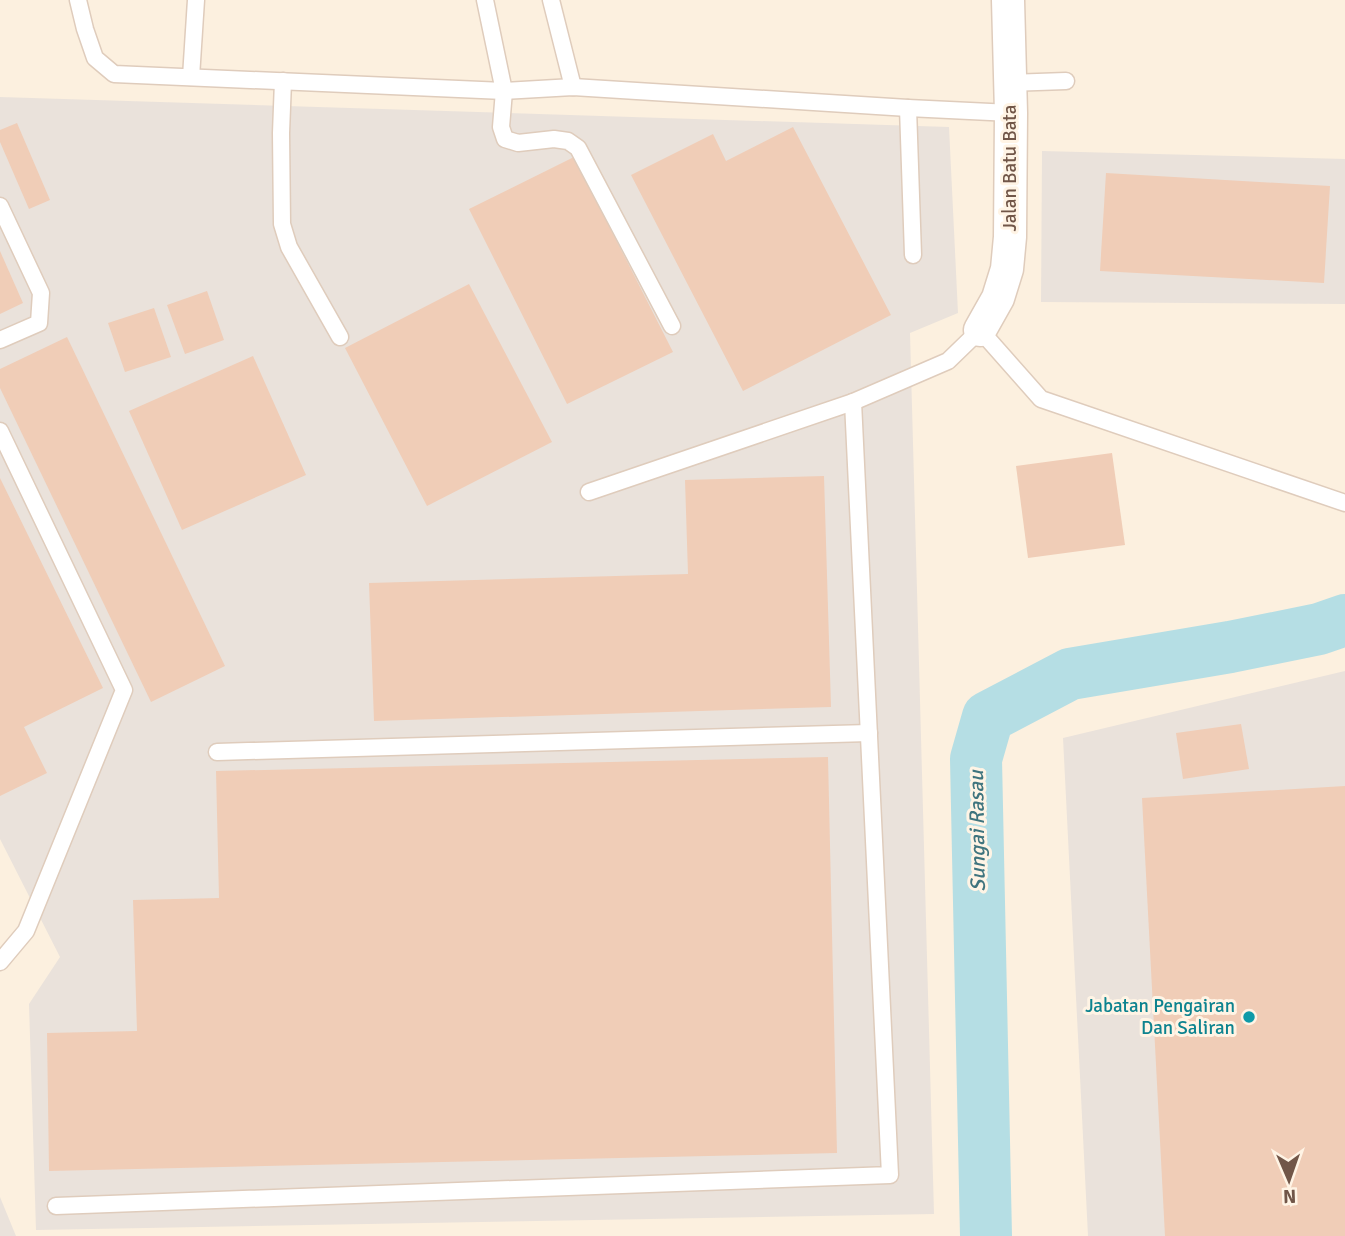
<svg xmlns="http://www.w3.org/2000/svg" width="1345" height="1236" font-family="Signika,sans-serif">
<style>
.industrial{fill:#eae2db}
.lines{fill:none;stroke-linecap:round;stroke-linejoin:round}
.river{stroke:#b5dee4;stroke-width:52}
.building{fill:#f0cdb7}
.lane-casing{stroke:#dfccbc;stroke-width:19}
.street-casing{stroke:#dfccbc;stroke-width:35}
.lane{stroke:#fff;stroke-width:16}
.street{stroke:#fff;stroke-width:32}
.culture-dot{fill:#0f9aa8;stroke:#fff4e5;stroke-width:2.5}
.labels{text-anchor:middle;dominant-baseline:central;stroke-width:6;stroke-linejoin:round;paint-order:stroke}
.street-label{font-size:19px;fill:#715648;stroke:#fff4e5}
.culture-label{font-size:19px;fill:#0d838f;stroke:#fff4e5;text-anchor:end}
.water-label{font-size:21px;font-style:italic;fill:#3f747e;stroke:#fff4e5}
</style>
<rect width="100%" height="100%" fill="#fcf0df"/>
<g class="industrial">
<path d="M0 97 949 127 958 313 910 333 934 1214 36 1230 29 1004 60 957 0 839Z"/>
<path d="M1042 151 1345 159V304L1041 302Z"/>
<path d="M1345 671V1236H1088L1063 738Z"/>
<path d="M0 1197 16 1236H0Z"/>
</g>
<g class="lines">
<path class="river" d="M986 1236 976 759 988 717 1070 674 1230 647 1319 629 1345 620"/>
</g>
<g class="building">
<path d="M17 123 50 200 29 209 0 142V130Z"/>
<path d="M793 127 891 315 743 391 631 175 713 134 726 161Z"/>
<path d="M574 157 673 352 567 404 469 209Z"/>
<path d="M1106 173 1330 186 1324 283 1100 271Z"/>
<path d="M0 251 23 303 0 314Z"/>
<path d="M469 284 552 442 427 506 345 348Z"/>
<path d="M207 291 224 340 185 354 167 305Z"/>
<path d="M154 308 171 357 125 372 108 323Z"/>
<path d="M67 337 225 666 151 702 0 388V369Z"/>
<path d="M253 356 306 475 182 530 129 411Z"/>
<path d="M1112 453 1125 545 1028 558 1016 466Z"/>
<path d="M824 476 831 707 374 721 369 583 688 574 685 480Z"/>
<path d="M0 478 103 688 24 727 47 773 0 796Z"/>
<path d="M1241 724 1249 769 1183 779 1176 733Z"/>
<path d="M828 757 837 1153 49 1171 47 1033 137 1031 133 900 219 898 216 771Z"/>
<path d="M1345 786V1236H1165L1142 798Z"/>
</g>
<g class="lines">
<g class="lane-casing">
<g id="lane">
<path d="M78 0 85 29 95 58 114 74 504 91 573 87 908 108 1011 113"/>
<path d="M485 0 504 91 501 127 505 139 518 143 554 139 568 141 578 148 672 326"/>
<path d="M551 0 573 87"/>
<path d="M191 77 196 0"/>
<path d="M283 81 281 133 282 224 289 247 340 337"/>
<path d="M1010 83 1066 81"/>
<path d="M908 108 913 255"/>
<path d="M0 206 41 293 39 323 0 340"/>
<path d="M0 431 124 690 26 931 0 962"/>
<path d="M589 492 853 402 948 361 980 330 1041 399 1345 503"/>
<path d="M217 752 869 733"/>
<path d="M56 1206 890 1175 853 402"/>
</g>
</g>
<g class="street-casing">
<path id="street" d="M980 330 998 298 1007 269 1010 237 1011 113 1008 0"/>
</g>
<use href="#lane" class="lane"/>
<use href="#street" class="street"/>
</g>
<circle class="culture-dot" cx="1249" cy="1017" r="7"/>
<g class="labels">
<g class="street-label">
<text transform="translate(1010 168) rotate(-90)">Jalan Batu Bata</text>
</g>
<g class="culture-label">
<text x="1235" y="1006">Jabatan Pengairan<tspan x="1235" dy="22">Dan Saliran</tspan></text>
</g>
<g class="water-label">
<text transform="translate(977 831) rotate(-91)">Sungai Rasau</text>
</g>
</g>
<g transform="translate(1289 1180) rotate(178)" stroke="#fff4e5" stroke-width="5" paint-order="stroke">
<path d="M0-5L12 26L0 18L-12 26Z" fill="#715648"/>
<text y="-10" font-size="19" font-weight="bold" text-anchor="middle" fill="#715648">N</text>
</g>
</svg>
